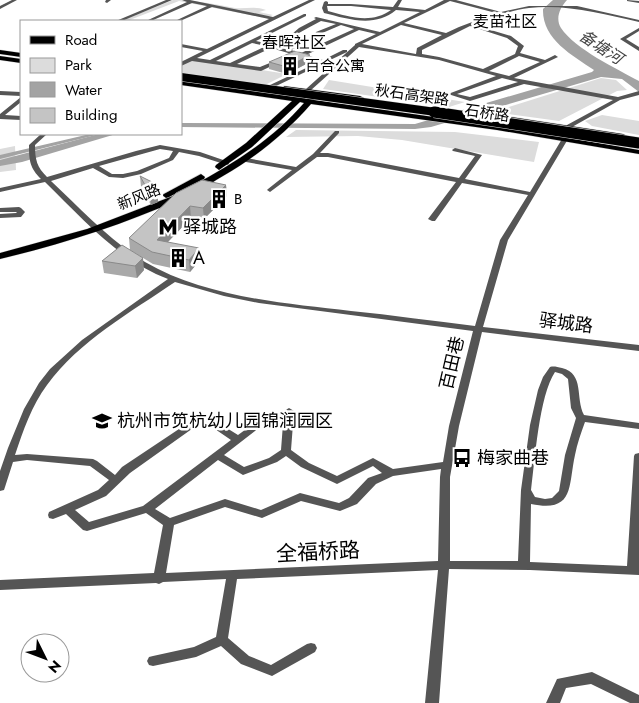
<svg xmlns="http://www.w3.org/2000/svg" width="639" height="703" font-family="Jost,'Noto Sans SC',sans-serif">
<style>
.green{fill:#dcdcdc}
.water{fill:#a3a3a3}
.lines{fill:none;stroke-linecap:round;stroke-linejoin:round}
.canal{fill:#a3a3a3;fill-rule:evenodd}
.major-casing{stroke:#dbdbdb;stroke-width:1}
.highway-casing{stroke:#dbdbdb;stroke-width:1}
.minor{fill:#555;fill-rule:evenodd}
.major{fill:#000;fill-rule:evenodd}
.highway{fill:#000;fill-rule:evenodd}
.highway-bridge-far1-casing{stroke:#dbdbdb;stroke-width:9;stroke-linecap:butt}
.highway-bridge-casing{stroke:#dbdbdb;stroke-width:12;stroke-linecap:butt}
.highway-bridge-far1{stroke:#000;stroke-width:8}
.highway-bridge{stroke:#000;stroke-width:11}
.wall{fill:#a9a9a9}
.shaded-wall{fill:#898989}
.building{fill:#c4c4c4;stroke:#898989}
.labels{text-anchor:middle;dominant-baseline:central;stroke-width:5;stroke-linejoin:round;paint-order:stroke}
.far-poi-label{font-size:15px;fill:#000;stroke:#fff;text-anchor:start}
.far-street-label{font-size:15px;fill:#000;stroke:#fff}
.far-quarter-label{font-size:16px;fill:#000;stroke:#fff}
.far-water-label{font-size:16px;font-style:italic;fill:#444;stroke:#fff}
.poi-label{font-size:18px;fill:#000;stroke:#fff;text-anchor:start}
.street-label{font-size:18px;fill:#000;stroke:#fff}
.near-street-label{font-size:21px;fill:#000;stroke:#fff}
</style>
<rect width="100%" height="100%" fill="#fff"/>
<g class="green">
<path d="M173 0C195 0 214 4 235 8 246 9 255 6 266 10L259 12 273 15 265 18 179 1 127 21H121Z"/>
<path d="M192 59 287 74 265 85 181 73V61Z"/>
<path d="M601 78 616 80 627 90 617 91 559 121 493 112Z"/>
<path d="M329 80 465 102 449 107 323 89Z"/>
<path d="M602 115 639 121V135L592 126 585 121Z"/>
<path d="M296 130 455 132 539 142 534 162 402 140 358 136 286 137Z"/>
<path d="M15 146 16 170 0 172V149Z"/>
</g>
<g class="water">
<path d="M553 0H567C560 8 555 18 561 28 575 49 617 69 639 81V92L622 79 601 77 431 127 415 129 181 127V123L415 124 592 72 594 70C572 55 542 39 543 9Z"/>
<path d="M99 134H116L22 162 0 166V160Z"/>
</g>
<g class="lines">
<path class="canal" d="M90 134H100L0 159V155Z"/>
<g class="major-casing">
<g id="major">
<path d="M0 56 21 59V63L0 60Z"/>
<path d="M181 81 297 97 300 96 307 99 312 96 316 98 314 100 497 126 639 150V154L497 130 311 104C286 133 256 157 223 176 214 181 205 188 195 191L191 188 192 186C233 164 273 139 304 103L300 102 252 147 219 170 215 167 216 165 246 143 292 101 181 85Z"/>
<path d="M284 86 360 96 364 98 360 100 287 90 283 88Z"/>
<path d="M499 115 623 134 627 136 623 138 502 119H499Z"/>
<path d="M201 174 205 177 204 179 169 197 166 198 162 195Z"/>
<path d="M178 194 182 197 181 199C122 225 62 244 0 259V253L87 229Z"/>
</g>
</g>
<g class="highway-casing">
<path id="highway" d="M0 50 21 53V57L0 54Z"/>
</g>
<g class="minor">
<path d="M12 0H17L0 9V6Z"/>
<path d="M106 0H111L107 3 105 2Z"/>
<path d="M166 0H172L122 21H116Z"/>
<path d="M182 0H190L273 17 309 0H315L197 58 210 60 304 14H306V16L256 41 270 44 292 34 299 28 316 19 314 18 316 17 380 32 420 12 396 10C375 28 348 19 324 13L322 8 324 2 326 1 328 2V4H351L393 7 398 0H402L398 7 425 10 444 0H456L501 12 529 6H577L639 20V22C602 14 568 4 529 8 510 10 492 18 474 25L511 36 524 46 520 53 545 60 555 55 558 57 514 78 618 97 639 91V95L620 100 572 127 568 139 508 240 483 327 639 345V351L482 332 459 426 450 477V561H518L521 490 530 425 538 390 543 377 550 367C554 366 557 367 562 368 585 374 575 398 584 415L639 423V429L585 422C581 433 577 444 575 455 568 486 575 513 531 504L530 562 627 566 634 456 635 454 639 453V575L530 570 449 569 439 703H425L438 570 237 579 228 638 249 656 271 665 307 644 311 643 315 644 317 648 315 652 272 676 241 664 221 646 196 657 153 666 149 665 147 661 149 657 153 656 194 647 216 637 226 579 163 582 159 584 156 583 0 590V580L154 573 163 525 146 513 87 531 83 530 66 514 53 519 49 518 48 515 49 512 98 490 109 480 90 466 27 460 13 462 5 487 4 490 0 491V471L8 448 24 409 39 383 50 369 82 340 168 279C118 260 82 218 45 182L0 192V188L41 179C30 168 29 161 29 145L41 134H47L35 145C35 160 37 167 47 177L136 151 160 145 200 152 229 162V164L227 165 199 156 179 152 173 160 141 174 123 178 109 177 93 168 51 181C81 209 110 241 145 262 205 297 283 303 351 311 392 315 433 321 475 326L500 240 528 195 462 183 435 221H432L428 219 456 182 328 157H317L270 192 267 190 268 189 292 170 246 162 243 160 246 158 296 167 313 154 335 131H339V133L320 153H328L459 178 475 156 453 151 452 150 455 148 482 155 465 179 530 192 562 139 567 125 613 100 524 84 470 101 448 94 496 76 439 60 359 47 310 91H306V89L355 45V44L376 34 359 30 306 55 323 60 343 50H347V52L328 61V63H324L274 87 266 94 263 92 270 85 319 62 271 48 237 64 260 67 277 60 282 61 261 71 192 61 181 66V62L203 51 181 47V44L207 49 269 19 212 7 180 21H175L207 6 192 3 151 21H146L187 2ZM450 1 496 13 459 27 446 33 404 23ZM327 6H351L391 10C372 24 349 17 328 11ZM321 21 336 24 316 32 315 35 286 49 275 46C291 38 305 29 321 21ZM341 25 354 29 301 53 291 50 319 37 320 34ZM401 25 442 35 417 48 416 54 362 44ZM470 26 507 38 518 46 515 54 483 69 439 57 422 54V50ZM252 43 266 46 230 63 216 61ZM519 56 540 62 509 76 489 71ZM502 78 518 82 470 97 457 94ZM160 149 173 151 169 158 137 171 123 174H112L99 166ZM175 282 224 296 259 303 473 331 449 426 443 462 393 469 373 458 337 476 309 463 291 450 294 411 289 408 284 411 281 450 269 458 244 467 224 455 255 431 257 429 255 427H249L238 435 217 422 191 421 122 467 115 475 97 461 93 459 27 454 15 455C23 431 32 405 47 385 79 341 131 312 175 282ZM555 372 562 374 568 379 571 408 576 418 565 455 559 491 552 498 545 499 535 497 531 490C535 460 539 396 555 372ZM196 426 212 427 231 440 143 506 89 522 75 510 106 496 130 473ZM286 456 301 467 337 484 373 466 382 473 368 478 349 498 339 503 300 493 261 510 225 499 170 518 155 509 218 460 243 475 277 462ZM441 469 440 477 438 561 166 573 174 525 225 507 262 518 301 501 340 511 357 504 376 484 393 476Z"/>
<path d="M627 0 639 1V3L627 1Z"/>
<path d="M639 28V31L626 39 639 47V51L620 39Z"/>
<path d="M0 91 21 92V96L0 95Z"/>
<path d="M21 97V102L5 115 21 116V120L0 119V114Z"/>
<path d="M19 207 21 208 25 212 21 217 0 218V214L16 213 17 212H0V208Z"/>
<path d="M592 672 639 695V703H630L591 684 566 688 560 703H546L557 679Z"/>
</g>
<use href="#major" class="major"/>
<use href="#highway" class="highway"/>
<g class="highway-bridge-far1-casing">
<path id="highway-bridge-far1" d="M181 77 443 113"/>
</g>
<g class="highway-bridge-casing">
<path id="highway-bridge" d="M434 112 639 143"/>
</g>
<use href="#highway-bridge-far1" class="highway-bridge-far1"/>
<use href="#highway-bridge" class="highway-bridge"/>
</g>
<g class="wall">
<path d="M310 55V62L287 74 269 69V62Z"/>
<path d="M140 176 157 191 158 202 151 205 141 187Z"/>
<path d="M226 185 227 196 204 219 191 218 168 242 200 260 190 272 153 264 130 250 129 238Z"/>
<path d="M122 245 144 270 137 278 104 273 102 261Z"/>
</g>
<g class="shaded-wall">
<path d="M310 55V62L287 74V67Z"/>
<path d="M226 185 227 196 204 219 203 208Z"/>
<path d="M157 191 158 202 151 205 150 194Z"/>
<path d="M190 206 191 218 158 252 157 240Z"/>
<path d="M199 248 200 260 190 272 189 260Z"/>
<path d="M143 258 144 270 137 278 135 266Z"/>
</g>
<g class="building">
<path d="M295 51 310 55 287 67 269 62Z"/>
<path d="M140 176 152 182 157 191 150 194Z"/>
<path d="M202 180 226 185 203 208 190 206 157 240 199 248 189 260 152 252 129 238 176 193Z"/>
<path d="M122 245 143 258 135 266 102 261Z"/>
</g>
<defs>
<g id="building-bare" transform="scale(1.5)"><path d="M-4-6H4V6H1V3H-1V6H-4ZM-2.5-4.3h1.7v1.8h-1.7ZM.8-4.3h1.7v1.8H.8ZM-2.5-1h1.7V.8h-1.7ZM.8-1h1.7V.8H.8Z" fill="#000" stroke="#fff" stroke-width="2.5" paint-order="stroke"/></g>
<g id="metro-bare" transform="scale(1.5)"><path d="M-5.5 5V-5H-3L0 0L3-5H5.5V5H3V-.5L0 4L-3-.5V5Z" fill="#000" stroke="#fff" stroke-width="2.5" paint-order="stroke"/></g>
<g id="school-bare" transform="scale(1.5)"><path d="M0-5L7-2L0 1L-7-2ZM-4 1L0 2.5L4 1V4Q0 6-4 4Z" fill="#000" stroke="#fff" stroke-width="2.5" paint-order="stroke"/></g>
<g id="bus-bare" transform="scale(1.5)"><path d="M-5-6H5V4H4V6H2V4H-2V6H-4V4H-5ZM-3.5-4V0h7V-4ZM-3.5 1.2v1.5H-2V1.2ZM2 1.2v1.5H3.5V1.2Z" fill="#000" stroke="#fff" stroke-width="2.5" paint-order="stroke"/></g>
</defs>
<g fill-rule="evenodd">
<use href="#building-bare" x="290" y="66"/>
<use href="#building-bare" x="219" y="199"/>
<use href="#metro-bare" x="168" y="227"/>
<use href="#building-bare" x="178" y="258"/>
<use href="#school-bare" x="102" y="421"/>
<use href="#bus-bare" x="462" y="458"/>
</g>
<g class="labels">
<g class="far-poi-label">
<text x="305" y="66">百合公寓</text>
<text x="234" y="199">B</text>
</g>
<g class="far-street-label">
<text transform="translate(412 95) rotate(8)">秋石高架路</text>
<text transform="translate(487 113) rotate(8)">石桥路</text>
<text transform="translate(139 197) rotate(-22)">新风路</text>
</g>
<g class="far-quarter-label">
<text x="505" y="21">麦苗社区</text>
<text x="294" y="42">春晖社区</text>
</g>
<g class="far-water-label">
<text transform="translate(601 47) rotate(33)">备塘河</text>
</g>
<g class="poi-label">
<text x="183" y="227">驿城路</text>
<text x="193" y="258">A</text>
<text x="117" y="421">杭州市笕杭幼儿园锦润园区</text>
<text x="477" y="458">梅家曲巷</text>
</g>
<g class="street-label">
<text transform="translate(566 323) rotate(7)">驿城路</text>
<text transform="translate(452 363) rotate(-77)">百田巷</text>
</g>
<g class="near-street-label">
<text transform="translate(318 552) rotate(-3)">全福桥路</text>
</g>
</g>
<rect x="20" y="20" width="162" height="115" fill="#ffffff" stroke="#999999"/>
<rect x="30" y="36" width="25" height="8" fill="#000000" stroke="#999999"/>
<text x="65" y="45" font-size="15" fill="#000000">Road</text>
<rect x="30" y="58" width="25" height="15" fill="#dcdcdc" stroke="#999999"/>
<text x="65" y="70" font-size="15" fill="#000000">Park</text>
<rect x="30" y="82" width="25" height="15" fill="#a3a3a3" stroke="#999999"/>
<text x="65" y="95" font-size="15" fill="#000000">Water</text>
<rect x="30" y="108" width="25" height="15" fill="#c4c4c4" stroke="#999999"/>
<text x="65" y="120" font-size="15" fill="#000000">Building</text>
<g transform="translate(45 658) rotate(132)"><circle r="24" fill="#ffffff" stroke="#999999"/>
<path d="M0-4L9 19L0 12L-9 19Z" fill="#000000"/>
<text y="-8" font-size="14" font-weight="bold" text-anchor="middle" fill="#000000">N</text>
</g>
</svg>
